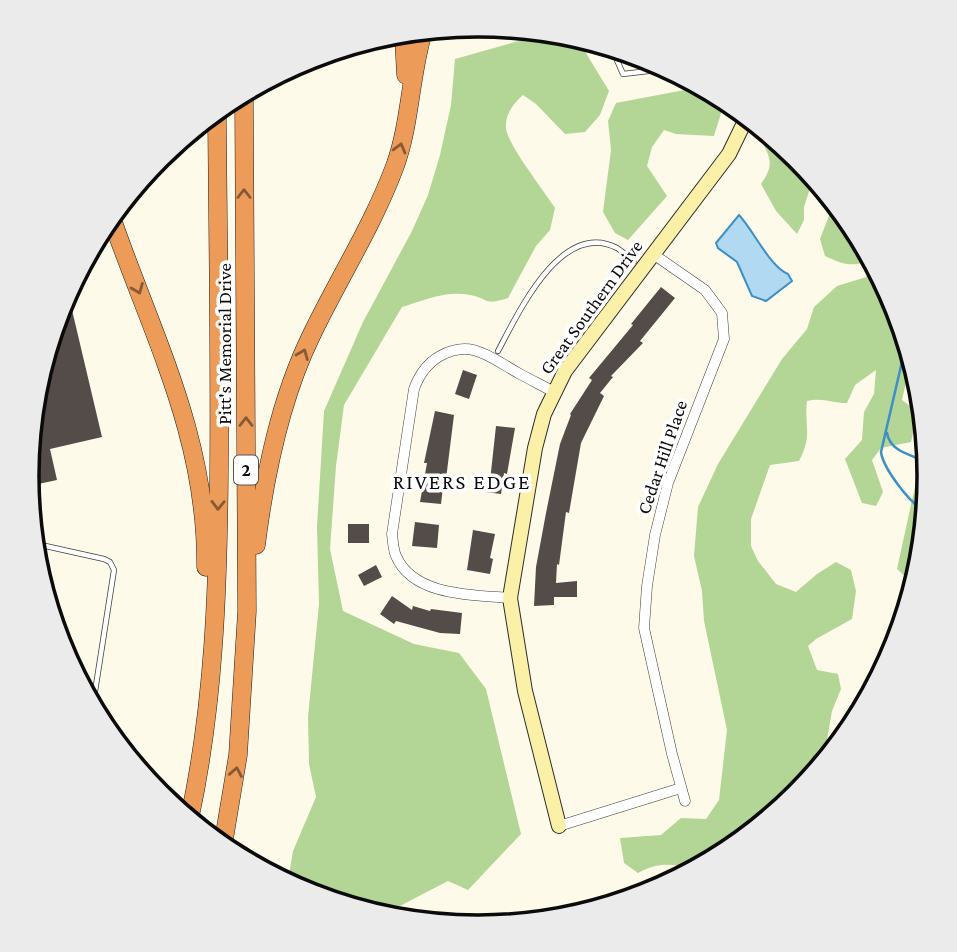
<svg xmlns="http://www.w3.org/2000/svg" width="957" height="952" font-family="'Crimson Pro',serif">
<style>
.forest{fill:#b3d596}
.water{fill:#b1daf2;stroke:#3c90c5;stroke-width:2}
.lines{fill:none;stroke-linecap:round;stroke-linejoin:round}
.stream{stroke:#3c90c5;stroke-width:2.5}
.building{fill:#534c48}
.lane-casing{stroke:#3e3e3e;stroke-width:6}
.street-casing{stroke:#3e3e3e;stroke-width:11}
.secondary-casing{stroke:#2d2d2d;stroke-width:16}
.highway-casing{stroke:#1c1c1c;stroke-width:19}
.lane{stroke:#fff;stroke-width:4.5}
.street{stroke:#fff;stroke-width:10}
.secondary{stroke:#faf0a8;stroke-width:14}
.highway{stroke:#ec9b59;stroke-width:18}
.oneway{stroke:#875a36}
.labels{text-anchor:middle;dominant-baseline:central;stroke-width:7;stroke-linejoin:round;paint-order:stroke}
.shield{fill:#fff;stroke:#545454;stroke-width:2}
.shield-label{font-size:18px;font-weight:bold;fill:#0b0b0b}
.street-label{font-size:19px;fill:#0b0b0b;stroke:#fff}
.neighbourhood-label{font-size:21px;letter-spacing:2px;fill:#0b0b0b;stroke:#fff}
.rim{fill:none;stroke:#0b0b0b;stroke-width:3.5}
</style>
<rect width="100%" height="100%" fill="#fefae9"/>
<g class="forest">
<path d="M536 36 581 45 609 91 600 115 585 132 565 134 536 104 523 95C514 103 505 114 506 128 507 144 545 192 555 208L550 230 536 246 508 298C483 306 491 299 470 295 447 290 424 300 402 307L344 405 336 466 330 549 343 611 414 644 459 653 486 689 521 834 468 890 448 881 396 908 384 909 305 893 288 881 293 851 316 797 309 764 308 717 319 604 317 527 324 411 363 322 412 231 428 195 440 155 451 105 455 59Z"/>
<path d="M695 88 723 107 714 136 676 134 664 130 652 147 647 166 667 196 628 240 615 233 603 212 611 150 608 121 616 103Z"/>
<path d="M770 138 798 157 813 179 804 207V220L797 234 776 211 761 184C771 169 773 162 764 146Z"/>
<path d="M832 208 868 261C850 268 841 263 825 256L820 239Z"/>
<path d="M876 274 896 304 909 368 902 400 914 409V429L911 442 881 448 872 460 883 492 876 506 862 503 845 459 862 440 864 412 874 394 876 370 855 385 847 403C832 403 822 397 807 401 804 427 813 435 799 461L770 465 751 519V546L758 561 776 584 796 592 817 574 836 562 851 570 856 591 852 619 816 639 808 646 817 670 838 674 841 689 832 711 824 757 797 796 689 868C669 863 656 863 638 873L624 863 620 838 661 835 681 818 706 819 719 800 727 730 704 621 702 591 694 556 698 507 718 464 782 359 807 329 814 307 837 286Z"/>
<path d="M923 450H925L930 476 909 580 897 569Z"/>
</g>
<path class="water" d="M739 215C754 231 770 267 788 274L792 281 766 301 752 296 737 262 718 248 716 243Z"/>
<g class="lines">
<g class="stream">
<path d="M905 349 881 452C883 468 909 502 923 510"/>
<path d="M887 433C890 452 912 455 927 462"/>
</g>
</g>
<g class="building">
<path d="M661 287 675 298 640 341 643 343 611 376 613 377 600 393 604 396 581 443 569 513 566 512 559 565 557 564 556 583 577 581V597H554V605L534 606 536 567 546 513 560 444 571 415 570 414 592 380 589 378 633 325 631 324Z"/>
<path d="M68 293 102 437 50 449 57 480 29 486 27 476 62 303Z"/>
<path d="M463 370 477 375 469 399 455 394Z"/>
<path d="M435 411 454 415 445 487H443L441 504 420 502 427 463H424Z"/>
<path d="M496 426 515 428 507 474 504 473 501 494 485 492 486 481H490Z"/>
<path d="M415 522 439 525 437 548 412 546Z"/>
<rect x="348" y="524" width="21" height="19"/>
<path d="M473 530 495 534 490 558 493 559 490 574 467 570Z"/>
<path d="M376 565 382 577 364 586 358 575Z"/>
<path d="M392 596 412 610 413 606 430 611 431 609 462 613 460 634 440 633 396 621 394 624 380 614Z"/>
</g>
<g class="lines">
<g class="lane-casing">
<g id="lane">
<path d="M613 51 623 74 666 69"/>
<path d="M648 58 652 71"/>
<path d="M498 351C518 314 561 219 617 248 623 252 629 257 634 261"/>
<path d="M41 545 104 559 110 562 114 570 94 698"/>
</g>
</g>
<g class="street-casing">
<g id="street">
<path d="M653 254 705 290 722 313 724 339 668 483 655 535 647 586 644 628 672 754 685 801"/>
<path d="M510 598C472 595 413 596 396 556 393 549 393 541 392 534L414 389C419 375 426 364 440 356 473 338 492 359 520 374 531 380 543 386 554 392"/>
<path d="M559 826 681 788"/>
</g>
</g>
<g class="secondary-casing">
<path id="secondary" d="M559 826 525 691 510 598 535 448 544 414 565 371 729 154 745 121"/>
</g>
<g class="highway-casing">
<g id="highway">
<path d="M404 39 406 75"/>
<path d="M114 225C155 341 207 439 206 567"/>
<path d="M256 545C265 474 280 399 312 334 339 278 373 225 395 166 410 125 410 78 422 36"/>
<path d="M190 816C214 704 218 588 219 473 220 355 218 237 217 118"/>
<path d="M224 839 238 755 247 611 244 100"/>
</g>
</g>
<use href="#lane" class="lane"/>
<use href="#street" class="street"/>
<use href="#secondary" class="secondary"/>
<use href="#highway" class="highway"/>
</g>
<defs><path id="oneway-chevron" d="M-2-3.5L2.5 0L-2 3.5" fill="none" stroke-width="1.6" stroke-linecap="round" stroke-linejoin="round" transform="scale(1.75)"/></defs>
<g class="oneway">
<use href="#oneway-chevron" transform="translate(400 148) rotate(-75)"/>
<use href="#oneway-chevron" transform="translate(244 194) rotate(-90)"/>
<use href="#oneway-chevron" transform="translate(138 289) rotate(68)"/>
<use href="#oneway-chevron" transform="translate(303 354) rotate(-68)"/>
<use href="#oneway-chevron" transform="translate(246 422) rotate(-90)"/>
<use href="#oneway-chevron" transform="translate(218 505) rotate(91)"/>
<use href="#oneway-chevron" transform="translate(236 772) rotate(-80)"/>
</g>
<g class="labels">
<rect class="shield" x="234" y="455.5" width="24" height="29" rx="5"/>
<g class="shield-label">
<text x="246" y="470">2</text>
</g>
<g class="street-label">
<text transform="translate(591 307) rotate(-54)">Great Southern Drive</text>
<text transform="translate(224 344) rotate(-90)">Pitt's Memorial Drive</text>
<text transform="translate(662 457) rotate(-71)">Cedar Hill Place</text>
</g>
<g class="neighbourhood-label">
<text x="462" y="482">RIVERS EDGE</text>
</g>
</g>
<path d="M0 0H957V952H0ZM39 476a439 439 0 1 1 878 0a439 439 0 1 1-878 0Z" fill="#ebebeb" fill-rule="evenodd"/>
<path class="rim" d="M39 476a439 439 0 1 1 878 0a439 439 0 1 1-878 0Z"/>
</svg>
